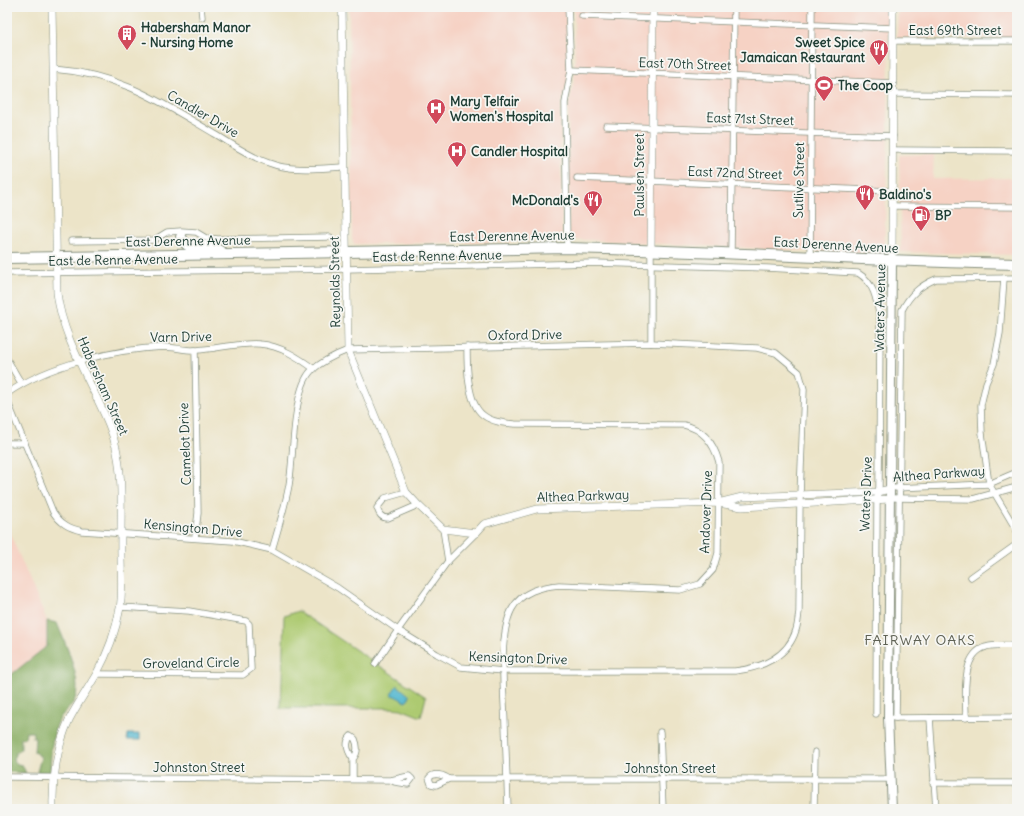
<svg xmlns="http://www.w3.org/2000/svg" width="1024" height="816" font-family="Delius,sans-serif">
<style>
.built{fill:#f6d2c4}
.green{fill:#adca71;stroke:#668452}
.forest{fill:#8aae63;stroke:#54764c}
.water{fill:#4fb5ce;stroke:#377981}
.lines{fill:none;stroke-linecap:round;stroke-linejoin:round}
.street-casing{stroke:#86907e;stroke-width:7}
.secondary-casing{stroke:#86907e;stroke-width:8}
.primary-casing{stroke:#86907e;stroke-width:10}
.highway-casing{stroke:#86907e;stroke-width:12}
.street{stroke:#fff;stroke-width:5.5}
.secondary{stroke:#fff;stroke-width:7}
.primary{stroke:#fff;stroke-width:8}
.highway{stroke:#fff;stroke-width:10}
.labels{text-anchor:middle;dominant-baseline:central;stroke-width:3.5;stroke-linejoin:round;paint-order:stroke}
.poi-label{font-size:13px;font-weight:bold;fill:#1f3d34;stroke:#f6f6f2;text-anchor:start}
.street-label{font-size:13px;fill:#1f3d34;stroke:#f6f6f2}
.neighbourhood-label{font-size:14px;letter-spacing:1px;fill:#5f6255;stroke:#f6f6f2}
</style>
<rect width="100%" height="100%" fill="#f6f6f2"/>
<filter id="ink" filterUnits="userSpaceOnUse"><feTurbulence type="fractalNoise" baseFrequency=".025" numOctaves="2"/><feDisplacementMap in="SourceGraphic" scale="8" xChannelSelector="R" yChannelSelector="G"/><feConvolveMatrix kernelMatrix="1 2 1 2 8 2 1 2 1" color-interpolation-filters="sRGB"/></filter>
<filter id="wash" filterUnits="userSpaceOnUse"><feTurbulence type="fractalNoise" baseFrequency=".012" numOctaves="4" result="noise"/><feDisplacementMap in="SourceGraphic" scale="16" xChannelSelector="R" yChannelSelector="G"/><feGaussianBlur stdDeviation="0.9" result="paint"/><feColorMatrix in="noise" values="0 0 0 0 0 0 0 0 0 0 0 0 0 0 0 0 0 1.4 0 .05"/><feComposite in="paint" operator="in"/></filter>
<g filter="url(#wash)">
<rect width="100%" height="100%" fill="#ece4c8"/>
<g class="built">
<path d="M349 7H566L568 82 560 109 562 237 509 242 354 244 352 239Z"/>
<path d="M574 7H889L888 132 884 255 569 239 568 109 575 74Z"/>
<path d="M898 7H1017V38H897Z"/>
<path d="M934 154 933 179 1017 178V255L901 252 899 155Z"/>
<path d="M7 526 47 621V646L7 678Z"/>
</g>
<path class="green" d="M298 611 426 697 421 717 401 709 391 708H281L284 616Z"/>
<path class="forest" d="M47 621 57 623C64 641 83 680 75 699 73 706 64 712 60 718 51 735 51 754 50 772H37L41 757 34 752 35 738H33V732H26L25 738H21V749L16 753 13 759 17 764 22 765 26 773 8 772 7 678 47 646Z"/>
<g class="water">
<path d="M397 685 410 696 406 702 391 694Z"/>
<path d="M128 734H140V740H127Z"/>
</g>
</g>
<g filter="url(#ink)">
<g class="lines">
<g class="street-casing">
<g id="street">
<path d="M201 7 202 17"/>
<path d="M582 16 893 28"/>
<path d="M893 41H1017"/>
<path d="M53 69C120 74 159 101 215 134 232 144 250 157 269 163 292 172 320 168 344 167"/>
<path d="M571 70 893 83"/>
<path d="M893 94 1017 95"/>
<path d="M606 126 893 136"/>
<path d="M893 150 1017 151"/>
<path d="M577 178 892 191"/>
<path d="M892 206 1017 207"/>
<path d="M71 241 154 240 167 232 181 231 196 232 206 238 218 239 330 237"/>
<path d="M567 248 565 103 571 70 568 7"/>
<path d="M731 253 734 7"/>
<path d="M810 258 812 7"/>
<path d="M7 273 346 269 594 263 767 268 858 273C875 283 877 302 880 320L879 487 877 499 876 714"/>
<path d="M1004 278 1000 333 994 364 986 383 981 405 982 433 989 484 1017 531"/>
<path d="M651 343V250"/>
<path d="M467 347C467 365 467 403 483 415 492 422 503 423 515 424L684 425C703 429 714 444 719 462L718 553 713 570 700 584 680 590 559 585C541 587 522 591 512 609 498 635 504 694 505 724 506 752 507 781 508 809"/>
<path d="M7 359 21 383"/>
<path d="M7 400 53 512C61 524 69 528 82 531L233 541 272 550 338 588 398 630 437 654 461 667 503 671H735C761 668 788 657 796 630 798 624 798 618 799 612L800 495 804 389 799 372 776 353 757 348 651 343 348 350C335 355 321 362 311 371 292 391 294 457 289 485 285 507 278 529 272 550"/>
<path d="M7 400 8 393C48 365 115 349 164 347 175 347 186 351 197 350 215 349 244 342 260 344 281 346 298 357 314 369"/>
<path d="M7 443H25"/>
<path d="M896 488 989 484 1017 472"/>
<path d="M406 492 385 498 377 508C379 514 381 518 388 518L418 505"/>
<path d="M895 498 973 499 1017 487"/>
<path d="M443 529 448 561"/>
<path d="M195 538 198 513 195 350"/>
<path d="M971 577 1017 544"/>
<path d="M375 664 398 630 448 561 476 533"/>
<path d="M97 674 243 675 251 669 249 624 246 621 189 611 120 607"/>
<path d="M894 718 1017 717"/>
<path d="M896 718 902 310C910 295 919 286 936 279L1017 278"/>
<path d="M930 718 936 809"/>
<path d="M966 718C966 697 960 654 986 647 995 644 1007 646 1017 645"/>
<path d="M660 732 663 809"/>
<path d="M353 759C348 752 344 743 351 736L355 739C358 746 358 753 353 759V778"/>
<path d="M7 777 391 780 409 776 412 779 408 784 395 782 391 780"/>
<path d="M449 779 436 785 431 784 429 778C434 772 444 775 449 779H891"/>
<path d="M933 783H1017"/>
<path d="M814 809 815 752"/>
</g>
</g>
<g class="secondary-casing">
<g id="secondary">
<path d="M52 7 57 293C63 340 91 381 109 425 126 466 120 512 121 556 121 573 123 591 120 608 116 630 108 653 97 673 88 689 77 704 69 720 57 746 52 780 53 809"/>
<path d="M342 7 348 350 406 492 418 505 443 529 476 533 484 524 537 509 718 503 742 507 890 499"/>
<path d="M651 250 653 7"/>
<path d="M892 261 893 7"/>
<path d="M722 502 742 497 877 492 890 489"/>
</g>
</g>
<g class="primary-casing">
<path id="primary" d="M892 809 888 718 892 261"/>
</g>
<g class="highway-casing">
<g id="highway">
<path d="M181 237C189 252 194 244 208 246 213 247 218 250 223 253"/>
<path d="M7 258 567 248C717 251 867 261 1017 264"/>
</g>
</g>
<use href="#street" class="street"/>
<use href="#secondary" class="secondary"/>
<use href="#primary" class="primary"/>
<use href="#highway" class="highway"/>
</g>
</g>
<defs>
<g id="building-pin" transform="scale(1)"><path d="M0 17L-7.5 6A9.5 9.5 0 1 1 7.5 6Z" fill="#d1495b" stroke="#f6f6f2"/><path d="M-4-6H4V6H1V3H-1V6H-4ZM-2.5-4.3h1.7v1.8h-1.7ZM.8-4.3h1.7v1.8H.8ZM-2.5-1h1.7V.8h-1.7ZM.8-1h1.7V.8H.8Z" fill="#fff"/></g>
<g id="restaurant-pin" transform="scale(1)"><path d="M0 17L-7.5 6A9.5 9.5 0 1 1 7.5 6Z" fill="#d1495b" stroke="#f6f6f2"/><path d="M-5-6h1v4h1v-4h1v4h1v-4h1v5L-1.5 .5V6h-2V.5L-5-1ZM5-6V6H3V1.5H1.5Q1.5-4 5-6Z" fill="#fff"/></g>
<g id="stadium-pin" transform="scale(1)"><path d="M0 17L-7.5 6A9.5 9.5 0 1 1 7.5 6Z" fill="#d1495b" stroke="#f6f6f2"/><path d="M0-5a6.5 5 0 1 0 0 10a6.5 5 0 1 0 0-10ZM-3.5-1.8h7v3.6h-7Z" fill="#fff"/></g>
<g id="hospital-pin" transform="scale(1)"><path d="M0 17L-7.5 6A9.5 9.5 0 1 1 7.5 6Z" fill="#d1495b" stroke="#f6f6f2"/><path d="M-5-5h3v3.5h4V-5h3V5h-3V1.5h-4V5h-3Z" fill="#fff"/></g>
<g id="fuel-pin" transform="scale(1)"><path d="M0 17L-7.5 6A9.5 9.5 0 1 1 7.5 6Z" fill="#d1495b" stroke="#f6f6f2"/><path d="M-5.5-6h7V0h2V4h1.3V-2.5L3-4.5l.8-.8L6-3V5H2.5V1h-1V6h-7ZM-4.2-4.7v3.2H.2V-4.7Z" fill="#fff"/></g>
</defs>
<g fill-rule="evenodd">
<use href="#building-pin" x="127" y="34"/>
<use href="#restaurant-pin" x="879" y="49"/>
<use href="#stadium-pin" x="824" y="85"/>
<use href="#hospital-pin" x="436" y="108"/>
<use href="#hospital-pin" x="457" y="151"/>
<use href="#restaurant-pin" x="865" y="194"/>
<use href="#restaurant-pin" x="593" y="200"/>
<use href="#fuel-pin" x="921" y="215"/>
</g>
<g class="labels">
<g class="poi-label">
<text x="141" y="27">Habersham Manor<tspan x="141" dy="15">- Nursing Home</tspan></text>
<text x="865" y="42" text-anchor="end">Sweet Spice<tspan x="865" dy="15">Jamaican Restaurant</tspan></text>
<text x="838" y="85">The Coop</text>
<text x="450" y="101">Mary Telfair<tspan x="450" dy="15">Women's Hospital</tspan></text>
<text x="471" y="151">Candler Hospital</text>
<text x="879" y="194">Baldino's</text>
<text x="579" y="200" text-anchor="end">McDonald's</text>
<text x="935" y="215">BP</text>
</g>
<g class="street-label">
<text x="955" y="30">East 69th Street</text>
<text transform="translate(685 64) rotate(2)">East 70th Street</text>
<text transform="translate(203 114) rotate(30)">Candler Drive</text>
<text transform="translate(750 119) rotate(2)">East 71st Street</text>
<text transform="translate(735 173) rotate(2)">East 72nd Street</text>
<text transform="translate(639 175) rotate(-90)">Paulsen Street</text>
<text transform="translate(799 180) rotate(-89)">Sutlive Street</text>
<text transform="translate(512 236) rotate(-1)">East Derenne Avenue</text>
<text transform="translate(188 241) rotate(-1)">East Derenne Avenue</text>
<text transform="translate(836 245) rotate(3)">East Derenne Avenue</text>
<text transform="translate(437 256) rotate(-1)">East de Renne Avenue</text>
<text transform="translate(113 260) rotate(-1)">East de Renne Avenue</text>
<text transform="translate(335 282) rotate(-91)">Reynolds Street</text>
<text transform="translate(880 308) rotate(-89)">Waters Avenue</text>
<text transform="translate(525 335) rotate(-1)">Oxford Drive</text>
<text transform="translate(181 337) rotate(-1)">Varn Drive</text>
<text transform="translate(103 386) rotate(66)">Habersham Street</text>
<text transform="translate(185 444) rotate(-92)">Camelot Drive</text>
<text transform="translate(939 474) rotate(-4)">Althea Parkway</text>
<text transform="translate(866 494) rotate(-88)">Waters Drive</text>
<text transform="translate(583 496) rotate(-2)">Althea Parkway</text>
<text transform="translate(706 512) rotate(-88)">Andover Drive</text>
<text transform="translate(193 528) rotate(5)">Kensington Drive</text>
<text transform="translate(518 658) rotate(2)">Kensington Drive</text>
<text transform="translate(191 663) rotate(-1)">Groveland Circle</text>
<text x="199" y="767">Johnston Street</text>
<text x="670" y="768">Johnston Street</text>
</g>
<g class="neighbourhood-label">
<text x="920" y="640">FAIRWAY OAKS</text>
</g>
</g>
<rect width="1024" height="816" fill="none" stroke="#f6f6f2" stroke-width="24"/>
</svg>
